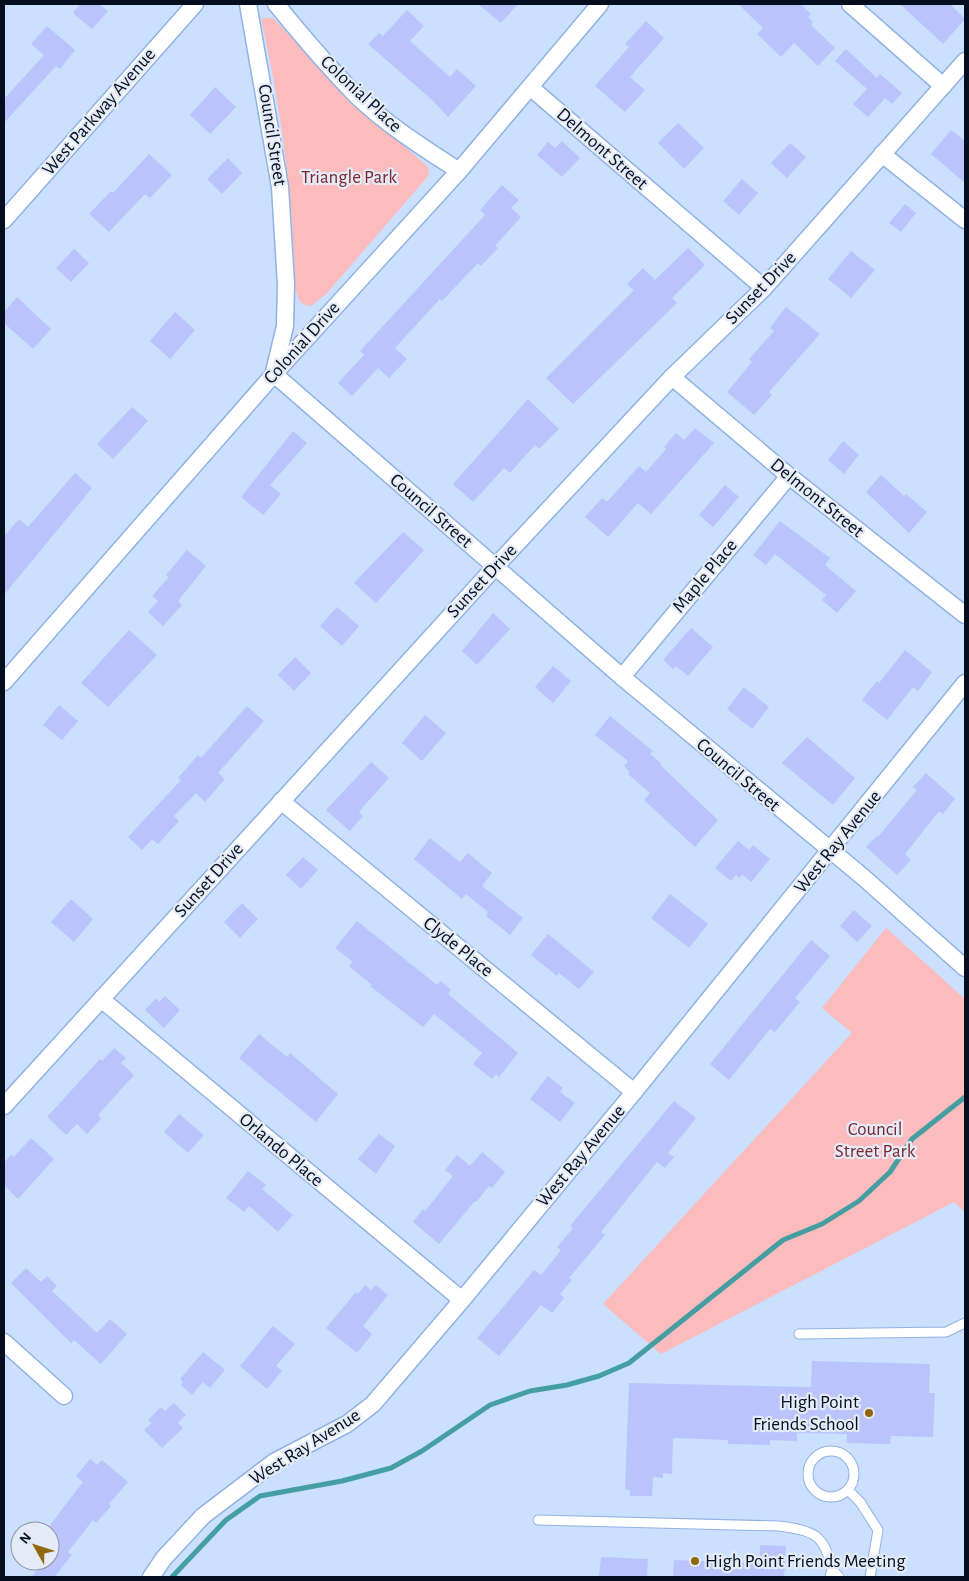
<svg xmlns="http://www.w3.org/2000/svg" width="969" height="1581" font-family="'Alegreya Sans',sans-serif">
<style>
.green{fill:#fcbbbc}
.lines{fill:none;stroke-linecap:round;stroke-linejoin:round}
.stream{stroke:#459fa2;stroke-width:5}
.building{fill:#bbc3fc}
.lane-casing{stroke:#91b2e3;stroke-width:11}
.street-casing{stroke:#91b2e3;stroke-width:19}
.lane{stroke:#fff;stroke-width:9}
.street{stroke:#fff;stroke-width:16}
.poi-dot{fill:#91660f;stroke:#e4ebf6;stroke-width:2}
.labels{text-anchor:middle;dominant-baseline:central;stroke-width:4.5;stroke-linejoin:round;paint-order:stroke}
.street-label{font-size:19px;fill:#040e1f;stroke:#e4ebf6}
.park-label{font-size:19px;fill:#7a272f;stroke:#e4ebf6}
.poi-label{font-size:19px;fill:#040e1f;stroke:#e4ebf6;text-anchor:end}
</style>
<rect width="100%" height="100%" fill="#cbdffe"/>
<g class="green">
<path d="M261 18H273L337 86 428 167 429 175 326 294 311 306C299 305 298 298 295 288 293 196 281 107 261 18Z"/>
<path d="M886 928 965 999V1212L954 1202 661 1354 603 1304 852 1033 822 1008Z"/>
</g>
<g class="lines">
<path class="stream" d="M172 1577 226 1520 260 1496 342 1481 391 1468 422 1451 490 1405 530 1391 567 1385 599 1376 629 1363 783 1240 822 1224 859 1201 890 1172 912 1139 965 1097"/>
</g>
<g class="building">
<path d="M80 4H99L108 11 92 29 73 13Z"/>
<path d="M478 4H518L501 23Z"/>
<path d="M738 4H801L811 14 808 17 813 22 811 25 835 48 818 66 794 43 781 57 757 34 763 28Z"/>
<path d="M900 4H950L965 19 943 44Z"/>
<path d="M407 10 424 26 410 41 450 77 457 69 476 86 448 117 430 98 368 44 379 33 383 36Z"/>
<path d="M646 21 664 38 630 77 645 90 625 112 595 86 629 47 625 44Z"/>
<path d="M47 26 75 50 60 69 56 66 4 123V99L44 55 31 44Z"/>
<path d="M846 49 877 78 880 74 902 93 892 104 885 98 868 117 853 104 867 89 835 61Z"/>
<path d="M215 87 236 107 210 134 190 115Z"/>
<path d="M678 123 704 148 684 169 658 143Z"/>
<path d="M951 130 965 141V183L931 154Z"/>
<path d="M562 141 580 158 562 177 537 155 548 142 555 148Z"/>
<path d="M790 143 806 157 787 178 771 163Z"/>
<path d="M149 154 172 175 150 198 145 194 109 232 89 214 111 191 113 193Z"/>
<path d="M228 158 242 173 222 194 207 179Z"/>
<path d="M742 179 758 193 739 215 723 201Z"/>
<path d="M502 185 519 200 511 208 521 217 495 246 498 248 481 266 478 263 442 301 440 299 395 348 407 359 389 378 378 368 352 396 338 383 364 355 360 351 485 215 480 210Z"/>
<path d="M905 204 916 213 901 232 889 223Z"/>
<path d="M688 248 705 265 672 298 677 303 573 404 546 378 634 290 627 284 643 268 655 280Z"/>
<path d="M74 249 89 263 71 282 56 268Z"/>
<path d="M851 251 875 270 851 298 828 279Z"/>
<path d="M17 297 51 329 33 349 4 323V312Z"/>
<path d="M786 307 820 334 769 392 772 395 754 415 727 392 752 362 749 359 774 331 770 328Z"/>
<path d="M175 312 195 330 170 359 150 341Z"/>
<path d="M528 399 559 429 539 449 535 445 510 473 504 468 473 502 453 484Z"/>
<path d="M132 407 148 421 113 459 97 444Z"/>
<path d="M695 428 714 443 651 514 638 503 608 537 585 517 602 498 607 502 639 466 646 472 666 449 664 447 676 433 684 440Z"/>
<path d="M293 431 307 443 270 485 281 494 263 515 241 497Z"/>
<path d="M843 441 859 455 844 474 828 460Z"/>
<path d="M75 473 92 488 4 595V536L19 519 28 527Z"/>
<path d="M881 475 904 496 906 494 927 512 909 533 866 492Z"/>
<path d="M725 485 739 497 713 527 699 515Z"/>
<path d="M780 521 830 558 825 565 856 591 837 613 822 600 826 595 775 554 766 565 753 555Z"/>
<path d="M403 532 424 550 376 603 354 583Z"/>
<path d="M187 550 206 566 178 601 182 605 163 626 148 612 158 601 152 596 169 577 166 575Z"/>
<path d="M337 607 359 626 342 646 320 626Z"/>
<path d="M493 613 510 629 477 665 462 651Z"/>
<path d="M691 628 713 647 688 676 676 666 673 669 663 660Z"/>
<path d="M129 630 157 655 108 707 81 683Z"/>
<path d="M905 650 932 672 918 691 913 687 887 720 862 700 877 681 879 683Z"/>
<path d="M295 657 311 673 294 691 278 675Z"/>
<path d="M553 666 571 681 553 703 535 687Z"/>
<path d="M744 687 769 707 752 729 727 709Z"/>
<path d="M59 705 78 721 62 740 43 725Z"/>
<path d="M247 706 264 721 218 773 225 779 205 802 196 793 174 816 179 821 158 844 152 839 142 850 128 837 181 780 178 778 198 755 201 758Z"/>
<path d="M425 715 446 733 422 761 402 743Z"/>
<path d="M610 716 653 751 650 754 661 763 660 765 718 820 695 847 644 800 650 793 628 774 630 772 624 766 628 761 595 735Z"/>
<path d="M807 737 855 778 833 805 782 763Z"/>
<path d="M371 762 389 778 362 808 359 813 363 816 350 831 326 810Z"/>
<path d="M926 773 955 799 943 814 939 811 905 854 911 860 897 875 866 847 877 836 878 837 917 790 913 787Z"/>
<path d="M430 838 460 862 468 853 492 873 482 886 523 918 510 935 486 916 488 912 466 894 462 899 414 859Z"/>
<path d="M738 841 749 850 753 845 770 859 751 882 742 874 740 878 736 875 731 881 715 868Z"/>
<path d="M303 857 318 870 301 889 286 875Z"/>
<path d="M670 894 708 924 689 948 651 918Z"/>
<path d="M71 899 93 919 74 942 51 922Z"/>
<path d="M242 903 258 919 240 938 224 922Z"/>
<path d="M854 910 872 926 857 942 840 926Z"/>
<path d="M357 921 437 985 441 981 451 990 448 994 518 1053 499 1077 496 1074 492 1079 473 1064 482 1053 434 1014 423 1027 370 986 372 985 349 966 353 962 335 948Z"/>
<path d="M548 934 594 972 579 989 559 973 557 976 531 955Z"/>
<path d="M811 940 830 956 795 998 800 1002 775 1032 770 1029 729 1080 710 1064Z"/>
<path d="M165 996 180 1010 164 1028 145 1010 156 998 159 1002Z"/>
<path d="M259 1034 287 1057 290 1053 338 1094 316 1122 239 1058Z"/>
<path d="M114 1048 126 1058 121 1063 134 1075 98 1115 101 1119 87 1134 77 1124 66 1135 47 1117 100 1059 102 1061Z"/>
<path d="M548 1076 563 1088 560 1092 575 1103 560 1122 530 1099Z"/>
<path d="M674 1101 696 1118 668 1153 674 1157 665 1168 657 1162 601 1232 605 1235 569 1278 572 1280 560 1294 564 1298 552 1313 541 1305 499 1356 477 1338 534 1270 541 1275 561 1250 557 1247 573 1228 570 1226Z"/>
<path d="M179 1114 204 1135 188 1153 164 1132Z"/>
<path d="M379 1134 395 1146 376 1174 358 1159Z"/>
<path d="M31 1138 54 1159 18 1199 4 1185V1163L11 1155 14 1157Z"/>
<path d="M482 1152 505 1172 492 1188 489 1186 476 1202 475 1201 439 1244 413 1222 423 1209 425 1211 453 1176 445 1170 457 1155 470 1166Z"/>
<path d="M248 1171 266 1185 262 1189 293 1215 278 1232 249 1206 244 1212 226 1198Z"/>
<path d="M26 1268 41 1282 47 1276 57 1286 52 1291 97 1333 110 1319 127 1334 101 1364 74 1340 71 1343 11 1283Z"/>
<path d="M365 1285 371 1290 376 1285 388 1295 363 1326 372 1334 357 1353 326 1328 356 1292 358 1294Z"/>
<path d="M273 1326 295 1344 276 1366 282 1371 267 1389 240 1366Z"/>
<path d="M203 1352 225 1370 210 1388 203 1382 192 1395 181 1385 183 1382 180 1379Z"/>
<path d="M812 1361 930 1364 929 1393H935L933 1437 891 1436 890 1444 847 1443V1434L797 1433V1441L770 1440V1445L728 1444V1440L673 1438 672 1474 663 1473V1478L653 1477 652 1496H630V1490L625 1489 629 1383 811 1387Z"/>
<path d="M174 1403 186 1415 178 1423 183 1428 162 1448 144 1430 152 1423 148 1420 161 1407 165 1411Z"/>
<path d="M90 1459 97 1465 102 1460 128 1482 109 1504 111 1506 96 1523 93 1520 68 1552 72 1555 54 1577H31L45 1561H50V1525L83 1482 76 1476Z"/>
<path d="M760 1545 786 1546 784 1577H673L674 1560 760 1563Z"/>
<path d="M601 1557 648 1559 647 1577 599 1576Z"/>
</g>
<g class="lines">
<g class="lane-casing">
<g id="lane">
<path d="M799 1334 946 1332 965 1323"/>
<circle cx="831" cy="1474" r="23"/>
<path d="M848 1490 860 1502 878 1530 870 1577"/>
<path d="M538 1520 779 1526C813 1531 824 1533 832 1569"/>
<path d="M830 1577 832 1569 839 1577"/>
</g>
</g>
<g class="street-casing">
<g id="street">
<path d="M248 4 280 187 286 284 285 326 274 372"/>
<path d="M276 4C302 36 328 67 357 96 387 125 424 148 459 171"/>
<path d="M850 4 943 86"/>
<path d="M530 87 764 288"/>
<path d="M882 154 965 220"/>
<path d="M4 220 195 4"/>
<path d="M274 374 622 677 863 877 965 968"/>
<path d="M672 377 789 476 965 615"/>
<path d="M622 677 789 476"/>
<path d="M4 682 274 374 459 171 600 4"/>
<path d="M281 801 634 1092"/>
<path d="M101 999 462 1300"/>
<path d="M4 1106 495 567 672 377 764 288 965 61"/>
<path d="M4 1342 64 1396"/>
<path d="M151 1577 164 1558 203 1516 274 1462 347 1424 373 1404 462 1300 634 1092 965 683"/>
</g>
</g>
<use href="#lane" class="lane"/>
<use href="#street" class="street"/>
</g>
<g class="poi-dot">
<circle cx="869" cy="1413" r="5"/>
<circle cx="695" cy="1561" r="5"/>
</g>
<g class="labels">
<g class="street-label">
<text transform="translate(361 94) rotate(43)">Colonial Place</text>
<text transform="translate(99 112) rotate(-49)">West Parkway Avenue</text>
<text transform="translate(272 135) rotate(81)">Council Street</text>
<text transform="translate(602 149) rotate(41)">Delmont Street</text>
<text transform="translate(761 288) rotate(-46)">Sunset Drive</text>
<text transform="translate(302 343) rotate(-48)">Colonial Drive</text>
<text transform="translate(817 498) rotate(39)">Delmont Street</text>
<text transform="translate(431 511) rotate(41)">Council Street</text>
<text transform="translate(705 576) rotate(-50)">Maple Place</text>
<text transform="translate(482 581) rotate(-47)">Sunset Drive</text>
<text transform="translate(738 775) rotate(40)">Council Street</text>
<text transform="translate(838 842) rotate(-51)">West Ray Avenue</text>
<text transform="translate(209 880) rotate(-48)">Sunset Drive</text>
<text transform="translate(458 947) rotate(39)">Clyde Place</text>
<text transform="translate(281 1150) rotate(40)">Orlando Place</text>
<text transform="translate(581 1156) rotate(-50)">West Ray Avenue</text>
<text transform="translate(305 1447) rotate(-32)">West Ray Avenue</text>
</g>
<g class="park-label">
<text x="349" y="177">Triangle Park</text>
<text x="875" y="1129">Council<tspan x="875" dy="22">Street Park</tspan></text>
</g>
<g class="poi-label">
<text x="859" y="1402">High Point<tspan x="859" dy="22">Friends School</tspan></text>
<text x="705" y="1561" text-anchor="start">High Point Friends Meeting</text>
</g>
</g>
<rect width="969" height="1581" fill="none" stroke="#040e1f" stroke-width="10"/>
<g transform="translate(35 1546) rotate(309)"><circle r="24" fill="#e4ebf6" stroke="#8a93a0"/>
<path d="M0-4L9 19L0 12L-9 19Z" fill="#91660f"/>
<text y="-8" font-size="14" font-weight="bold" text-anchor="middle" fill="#040e1f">N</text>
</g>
</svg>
